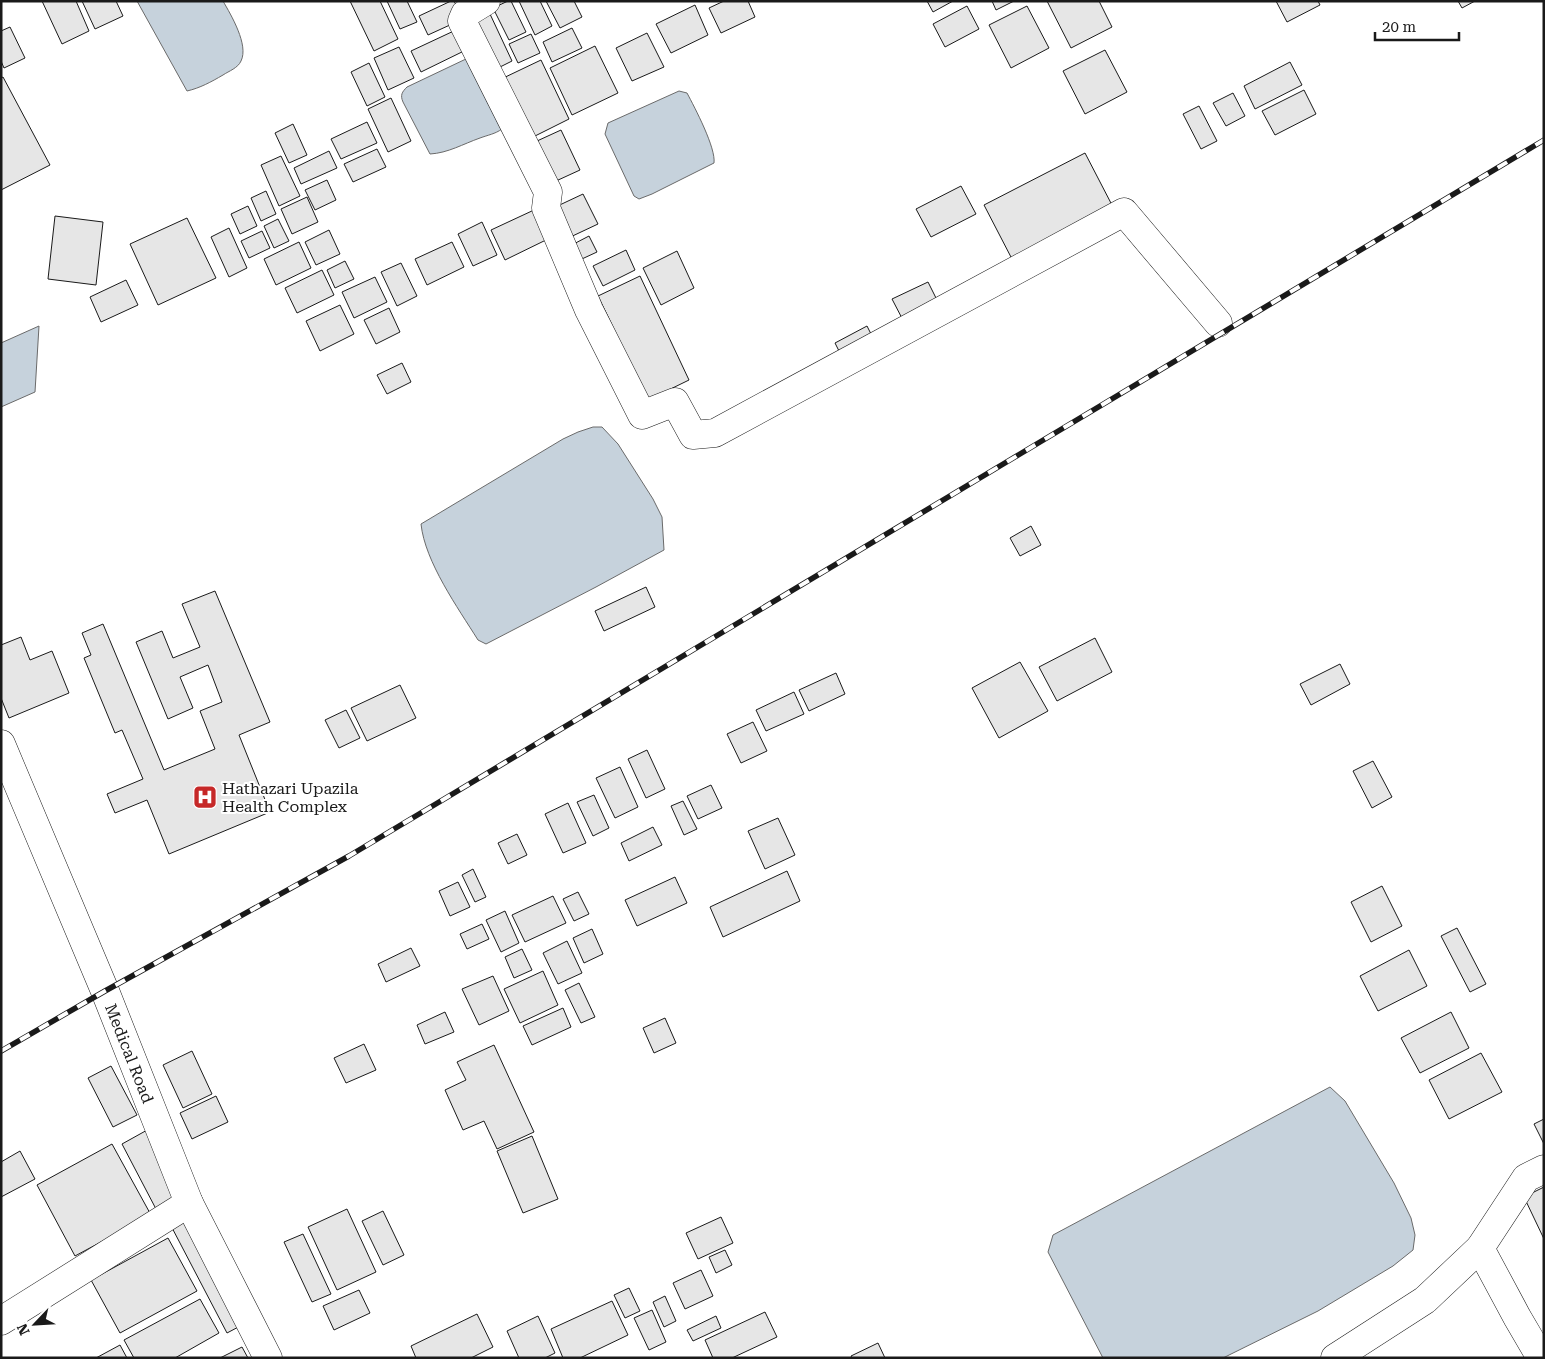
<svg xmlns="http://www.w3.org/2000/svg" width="1545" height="1359" font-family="'Roboto Serif',serif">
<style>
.water{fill:#c6d2dc;stroke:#6a6a6a}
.building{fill:#e6e6e6;stroke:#1a1a1a}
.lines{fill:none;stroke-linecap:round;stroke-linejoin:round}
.minor-casing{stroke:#1a1a1a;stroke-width:29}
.minor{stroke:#fff;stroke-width:28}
.rail-casing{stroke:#1a1a1a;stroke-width:5.5}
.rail{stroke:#fff;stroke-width:4;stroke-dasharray:11;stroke-linecap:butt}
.labels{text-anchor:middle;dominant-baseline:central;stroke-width:4;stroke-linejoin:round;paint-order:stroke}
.poi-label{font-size:16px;fill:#1a1a1a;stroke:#fff;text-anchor:start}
.street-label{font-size:16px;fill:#1a1a1a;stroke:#fff}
</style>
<rect width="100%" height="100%" fill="#fff"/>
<g class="water">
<path d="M137 1H223C231 15 249 45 241 61 238 68 229 71 223 75 211 82 200 88 187 91Z"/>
<path d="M468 58 502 129C495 134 488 135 480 138 463 144 448 153 430 154L403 102C400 95 402 92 407 87Z"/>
<path d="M679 91 687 93C695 108 716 148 714 163L652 194 639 199 634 196 605 134 608 123Z"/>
<path d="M39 326 35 392 1 407V343Z"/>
<path d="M593 427H602L618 444 653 499 662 517 664 550 596 587 486 644 478 640C458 608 425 562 421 524L563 439 578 432Z"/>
<path d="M1330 1087 1345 1101 1394 1183 1411 1218 1415 1235 1413 1250 1393 1266 1318 1311 1223 1358H1103L1048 1252 1053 1235Z"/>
</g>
<g class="building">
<path d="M42 1H76L89 31 62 44Z"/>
<path d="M82 1H116L123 16 95 29Z"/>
<path d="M350 1H380L398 39 374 51Z"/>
<path d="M387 1H407L417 22 400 29Z"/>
<path d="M451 1H454L463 19 428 35 419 16Z"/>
<path d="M508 1H511L526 32 509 40 493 8Z"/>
<path d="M519 1H540L552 26 535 35Z"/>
<path d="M546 1H574L582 17 560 28Z"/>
<path d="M724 1H748L755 17 721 33 709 8Z"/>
<path d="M927 1H953L933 12Z"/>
<path d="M992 1H1014L996 10Z"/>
<path d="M1047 1H1099L1112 27 1071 48Z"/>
<path d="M1276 1H1318L1320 5 1287 22Z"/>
<path d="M1458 1H1475L1462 8Z"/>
<path d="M695 5 708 35 671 53 656 24Z"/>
<path d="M967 6 979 29 945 47 933 24Z"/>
<path d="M1027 6 1049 48 1011 68 989 25Z"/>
<path d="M490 14 512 61 492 71 469 24Z"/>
<path d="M10 27 25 58 4 68 1 61V31Z"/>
<path d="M572 28 582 48 552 62 543 42Z"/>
<path d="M458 29 468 49 421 72 411 51Z"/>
<path d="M647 33 664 67 632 81 616 48Z"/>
<path d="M531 34 540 53 518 63 509 44Z"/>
<path d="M595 46 618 93 572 115 550 68Z"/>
<path d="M399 47 414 78 388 90 374 58Z"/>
<path d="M1105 50 1127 92 1085 114 1063 71Z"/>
<path d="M541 60 569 119 525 141 497 81Z"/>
<path d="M1290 62 1302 85 1255 109 1244 86Z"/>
<path d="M369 63 385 97 367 106 351 72Z"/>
<path d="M3 77 50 165 1 190V78Z"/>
<path d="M1304 90 1316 114 1275 135 1262 111Z"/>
<path d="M1233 93 1245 116 1226 126 1213 103Z"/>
<path d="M391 98 411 141 388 152 368 109Z"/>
<path d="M1199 106 1217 141 1201 149 1183 114Z"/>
<path d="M367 122 377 143 341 159 331 139Z"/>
<path d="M293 124 307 155 289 163 275 133Z"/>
<path d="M561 130 580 170 556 181 537 141Z"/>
<path d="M377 149 386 167 353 182 344 164Z"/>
<path d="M329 151 337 168 301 184 294 168Z"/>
<path d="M1085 153 1113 207 1012 259 984 205Z"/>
<path d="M281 156 300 196 279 206 261 165Z"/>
<path d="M327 180 336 200 315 210 305 190Z"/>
<path d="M961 186 976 214 931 237 916 209Z"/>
<path d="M266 191 276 214 261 221 251 198Z"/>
<path d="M583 194 598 224 564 240 549 210Z"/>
<path d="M307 197 318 222 292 234 281 209Z"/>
<path d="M248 206 257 226 240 234 231 214Z"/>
<path d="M534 210 548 239 505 260 491 230Z"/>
<path d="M55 216 103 222 96 285 48 279Z"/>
<path d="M187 218 216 278 158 305 130 244Z"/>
<path d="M278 219 289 241 274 248 264 226Z"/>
<path d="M482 222 497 255 473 266 458 234Z"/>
<path d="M229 228 247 268 229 277 211 237Z"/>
<path d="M329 230 340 254 316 265 305 242Z"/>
<path d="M262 231 270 248 249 258 241 241Z"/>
<path d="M589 236 597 252 571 264 564 249Z"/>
<path d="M299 242 311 268 276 285 264 259Z"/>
<path d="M452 242 464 267 427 285 415 259Z"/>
<path d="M626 250 635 270 603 286 593 266Z"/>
<path d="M677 251 694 288 661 305 643 268Z"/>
<path d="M345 261 354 279 335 288 327 270Z"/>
<path d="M401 263 417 296 397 306 381 272Z"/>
<path d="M322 270 334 295 297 313 285 288Z"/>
<path d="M640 276 689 380 648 400 598 296Z"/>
<path d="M375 277 387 302 354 318 342 292Z"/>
<path d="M126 280 138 305 101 322 90 297Z"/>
<path d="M928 282 940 306 905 324 892 299Z"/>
<path d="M340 305 354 334 320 351 306 321Z"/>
<path d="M389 308 400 332 376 344 364 320Z"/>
<path d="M867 326 876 344 844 361 835 343Z"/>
<path d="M402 363 411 382 387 394 377 375Z"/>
<path d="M1031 526 1041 545 1020 556 1010 538Z"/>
<path d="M646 587 655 607 604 631 595 611Z"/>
<path d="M215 591 270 722 239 735 270 812 169 854 147 800 115 813 107 794 143 779 122 730 115 733 84 658 91 655 82 633 103 624 164 770 215 749 200 711 222 702 208 665 180 677 193 708 168 719 136 642 162 631 173 658 200 647 182 604Z"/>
<path d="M21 637 30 660 52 651 69 693 9 718 1 698V645Z"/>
<path d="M1095 638 1112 672 1057 701 1039 667Z"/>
<path d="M1020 662 1048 711 999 738 972 688Z"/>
<path d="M1340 664 1350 684 1311 705 1300 684Z"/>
<path d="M836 673 845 694 809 711 799 690Z"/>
<path d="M400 685 416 718 367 741 351 708Z"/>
<path d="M794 692 804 714 766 731 756 710Z"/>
<path d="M346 710 360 738 339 748 325 720Z"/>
<path d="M753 722 767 751 741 763 727 734Z"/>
<path d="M647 750 665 789 646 798 628 759Z"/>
<path d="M1373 761 1392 797 1372 808 1353 771Z"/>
<path d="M620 767 638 807 615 818 596 778Z"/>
<path d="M711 785 722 808 698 819 687 796Z"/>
<path d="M594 795 609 828 593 836 577 802Z"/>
<path d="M683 801 697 829 684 835 671 806Z"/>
<path d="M568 803 586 843 563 853 545 814Z"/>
<path d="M778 818 795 855 765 869 748 831Z"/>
<path d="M653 827 662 845 629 861 621 843Z"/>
<path d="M517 834 527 855 508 864 498 843Z"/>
<path d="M473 869 486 897 475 902 462 875Z"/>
<path d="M787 871 800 901 723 937 710 907Z"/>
<path d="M675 877 687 903 637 926 625 900Z"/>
<path d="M458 882 470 907 450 916 439 891Z"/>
<path d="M1382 886 1402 926 1371 942 1351 902Z"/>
<path d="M578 892 589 914 574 921 563 899Z"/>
<path d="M553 896 566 923 525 942 512 915Z"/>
<path d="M505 911 519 943 501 952 486 920Z"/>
<path d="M482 924 489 939 467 949 460 934Z"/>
<path d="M1457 928 1486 984 1470 992 1441 936Z"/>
<path d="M592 929 603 954 584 963 573 938Z"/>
<path d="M567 941 582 973 558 984 543 953Z"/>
<path d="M411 948 420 966 386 982 378 964Z"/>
<path d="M522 949 532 970 514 978 505 957Z"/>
<path d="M1409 950 1427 986 1378 1011 1360 976Z"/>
<path d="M543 971 558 1005 520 1023 504 989Z"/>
<path d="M493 976 509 1011 479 1025 462 989Z"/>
<path d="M579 983 595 1017 581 1023 565 990Z"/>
<path d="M563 1008 571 1027 532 1045 523 1026Z"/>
<path d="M445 1012 454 1032 425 1044 417 1025Z"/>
<path d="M1451 1012 1469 1048 1420 1073 1401 1038Z"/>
<path d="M665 1018 676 1043 654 1053 643 1028Z"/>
<path d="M364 1044 376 1070 346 1083 334 1058Z"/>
<path d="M494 1045 534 1132 497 1149 484 1121 463 1130 445 1090 466 1080 457 1062Z"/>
<path d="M192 1051 212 1094 183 1108 163 1065Z"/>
<path d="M1481 1053 1502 1092 1449 1119 1429 1080Z"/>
<path d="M111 1066 137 1115 113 1127 88 1078Z"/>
<path d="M216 1096 228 1122 192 1139 180 1113Z"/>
<path d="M1544 1119V1144L1534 1124Z"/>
<path d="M149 1129 183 1195 156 1209 122 1144Z"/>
<path d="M532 1136 558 1199 523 1213 497 1151Z"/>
<path d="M112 1144 151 1215 75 1256 37 1185Z"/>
<path d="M20 1151 35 1179 1 1197V1162Z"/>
<path d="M1544 1187V1239L1524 1197Z"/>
<path d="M347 1209 376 1272 337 1290 308 1227Z"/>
<path d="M383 1211 404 1255 383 1265 362 1221Z"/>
<path d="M186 1213 244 1324 227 1333 169 1222Z"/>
<path d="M721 1217 733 1243 698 1259 686 1233Z"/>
<path d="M303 1234 331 1294 312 1302 284 1242Z"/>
<path d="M168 1238 197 1291 120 1333 91 1280Z"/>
<path d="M725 1250 732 1265 716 1273 709 1257Z"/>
<path d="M701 1270 713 1296 685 1309 673 1283Z"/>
<path d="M629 1288 640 1311 625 1318 614 1295Z"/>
<path d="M359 1290 370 1313 334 1330 323 1306Z"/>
<path d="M665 1296 676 1321 664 1327 653 1302Z"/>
<path d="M200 1299 219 1333 175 1358H134L124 1340Z"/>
<path d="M612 1301 628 1335 580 1358H563L551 1329Z"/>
<path d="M652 1310 666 1342 649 1350 634 1318Z"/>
<path d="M765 1312 777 1337 732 1358H713L705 1340Z"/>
<path d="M477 1314 493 1347 471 1358H416L411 1346Z"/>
<path d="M538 1316 555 1353 545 1358H519L507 1331Z"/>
<path d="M716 1316 721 1328 693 1341 687 1330Z"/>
<path d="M878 1343 885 1358H852L851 1356Z"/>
<path d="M120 1345 127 1358H96Z"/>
<path d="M242 1347 248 1358H220Z"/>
</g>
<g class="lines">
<g class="minor-casing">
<g id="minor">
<path d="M486 1 465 14 462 21 548 192 546 208 589 310 642 415 675 402 693 435 715 433 1124 212 1218 323"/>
<path id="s1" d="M1 744 105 991 189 1203 268 1358"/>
<path d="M1 1321 189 1203"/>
<path d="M1335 1358 1425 1300 1480 1248"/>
<path d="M1541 1358 1517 1317 1480 1248 1526 1178 1544 1169"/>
</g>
</g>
<use href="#minor" class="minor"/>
<g class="rail-casing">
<path id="rail" d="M1 1051 105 991 349 856 1544 140"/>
</g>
<use href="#rail" class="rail"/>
</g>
<defs>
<g id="hospital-square" transform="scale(1.25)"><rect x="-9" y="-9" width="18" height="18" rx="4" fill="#c62828" stroke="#fff"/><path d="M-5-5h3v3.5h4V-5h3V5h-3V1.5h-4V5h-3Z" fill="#fff"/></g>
</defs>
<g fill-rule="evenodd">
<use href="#hospital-square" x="205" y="797"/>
</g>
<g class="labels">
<g class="poi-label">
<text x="222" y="788">Hathazari Upazila<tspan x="222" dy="18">Health Complex</tspan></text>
</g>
<g class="street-label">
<text stroke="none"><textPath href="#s1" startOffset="335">Medical Road</textPath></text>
</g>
</g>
<rect width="1545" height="1359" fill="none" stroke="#1a1a1a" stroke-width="5"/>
<g transform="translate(35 1324) rotate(245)" stroke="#ffffff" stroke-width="4" paint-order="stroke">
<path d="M0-4L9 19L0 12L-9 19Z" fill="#1a1a1a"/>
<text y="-8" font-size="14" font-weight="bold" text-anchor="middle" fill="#1a1a1a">N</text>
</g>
<path d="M1375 32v8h84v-8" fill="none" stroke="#1a1a1a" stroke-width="2.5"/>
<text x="1382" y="32" font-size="15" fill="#1a1a1a" stroke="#ffffff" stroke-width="4" paint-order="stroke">20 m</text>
</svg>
